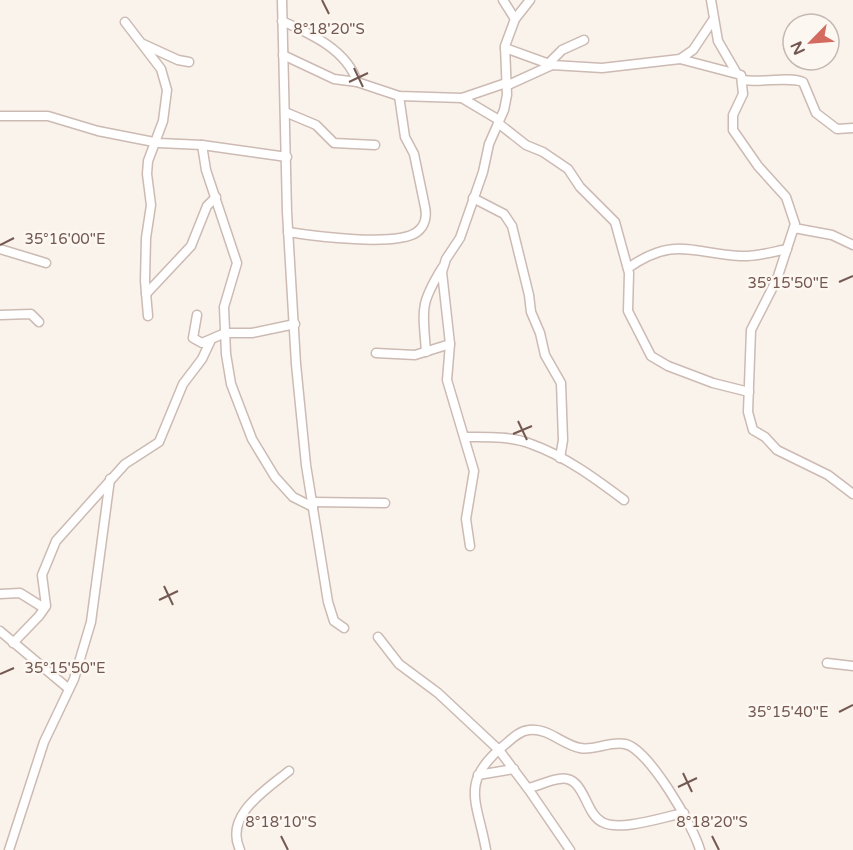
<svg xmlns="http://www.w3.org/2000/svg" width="853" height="850" font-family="'Varela Round',sans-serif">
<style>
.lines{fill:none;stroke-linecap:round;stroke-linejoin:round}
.street-casing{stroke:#ccbab3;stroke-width:11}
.street{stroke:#fff;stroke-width:8}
.ticks{fill:none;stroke:#735951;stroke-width:2}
.ticks-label{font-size:15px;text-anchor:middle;fill:#735951;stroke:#fdf7f2;stroke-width:5;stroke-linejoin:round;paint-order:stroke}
</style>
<rect width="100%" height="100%" fill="#faf3ec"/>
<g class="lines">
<g class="street-casing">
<g id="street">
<path d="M282 0 287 212 296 364 306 465 328 602 334 621 344 628"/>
<path d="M503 0 515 19"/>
<path d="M711 0 718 41 736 72"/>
<path d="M282 21C311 34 347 50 357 82"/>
<path d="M125 22 161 69 167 90 163 121 148 161 147 174 151 205 146 238 145 281 148 316"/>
<path d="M143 44 178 60 189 62"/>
<path d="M505 48 552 65"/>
<path d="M283 55 334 79 357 82 399 96 462 98 506 83"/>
<path d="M680 59 741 75 743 94 733 115V130L758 166 786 197 795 224 777 279 751 330 748 412 753 430 765 437 777 450 828 475 853 494"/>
<path d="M548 64 562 50 584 40"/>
<path d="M743 80C761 83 789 76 803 82L816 113 837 129 853 128"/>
<path d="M506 86 552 65 602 68 680 59 693 50 713 20"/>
<path d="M462 98 499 120"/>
<path d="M285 112 316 125 334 143 375 145"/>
<path d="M0 116H48L98 131 159 143 202 145 287 157"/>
<path d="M498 123 526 145 543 152 568 169 580 187 615 222 629 273 628 311 651 356 668 366 713 383 749 392"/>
<path d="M202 145 206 170 237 263 224 307 226 354 231 384 252 439 275 477 293 497 313 507"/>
<path d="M473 198 504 214 512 226 529 295 531 312 540 333 545 355 561 383 563 440 560 458"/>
<path d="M794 228 832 235 853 245"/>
<path d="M288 232C313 236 397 247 417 232 425 226 427 216 425 207L414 154 405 137 399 96"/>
<path d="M0 249 46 263"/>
<path d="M628 268C674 236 691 253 740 256 756 257 772 252 787 249"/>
<path d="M146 294 191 246 207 206 216 197"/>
<path d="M0 315 31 314 39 322"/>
<path d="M197 315 193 338 202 343 225 333H252L295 324"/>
<path d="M426 352C423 309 419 306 442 268"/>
<path d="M376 353 415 355 450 344"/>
<path d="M466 437C487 437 511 436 531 444 565 456 596 479 624 500"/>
<path d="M312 502 385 503"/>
<path d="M470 546 466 519 474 471 447 380 450 344 442 272 446 259 460 238 483 172 489 144 504 110 507 95 505 46 515 19 530 0"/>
<path d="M0 594 20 593 44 608"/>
<path d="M0 631 69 689"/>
<path d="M378 637 399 664 438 693 499 750 529 790 570 850"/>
<path d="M13 643 39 616 46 606 42 575 56 541 125 464 159 442 183 384 202 359 210 342"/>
<path d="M827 663 853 666"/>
<path d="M478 775 514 769"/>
<path d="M528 788C539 786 549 780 559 779 585 774 584 813 602 822 620 832 663 817 684 813"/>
<path d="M9 850 44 742 74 679 91 622 110 479"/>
<path d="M240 850C224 816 264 791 289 771"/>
<path d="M486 850C478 803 459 783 502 747 510 741 518 731 529 730 547 727 563 745 580 748 594 751 609 741 625 744 648 748 694 827 700 850"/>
</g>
</g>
<use href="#street" class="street"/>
</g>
<path class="ticks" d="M322 0 329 14M354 68 363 87M349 82 368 73M0 245 14 238M839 282 853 276M518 421 527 440M513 434 532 426M164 586 173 605M159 600 178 591M0 674 14 668M839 712 853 705M683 773 692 792M678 787 697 778M281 836 288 850M712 836 719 850"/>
<g class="ticks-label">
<text x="329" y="34">8°18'20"S</text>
<text x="65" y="244">35°16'00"E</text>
<text x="788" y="288">35°15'50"E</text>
<text x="65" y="673">35°15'50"E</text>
<text x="788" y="717">35°15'40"E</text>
<text x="281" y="827">8°18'10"S</text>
<text x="712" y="827">8°18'20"S</text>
</g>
<g transform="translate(811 42) rotate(245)"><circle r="28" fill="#fdf7f2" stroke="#c6b8b2" stroke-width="1.5"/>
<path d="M0-4.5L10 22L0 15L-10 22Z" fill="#d46b61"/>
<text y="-9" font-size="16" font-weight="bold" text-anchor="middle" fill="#735951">N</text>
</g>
</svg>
